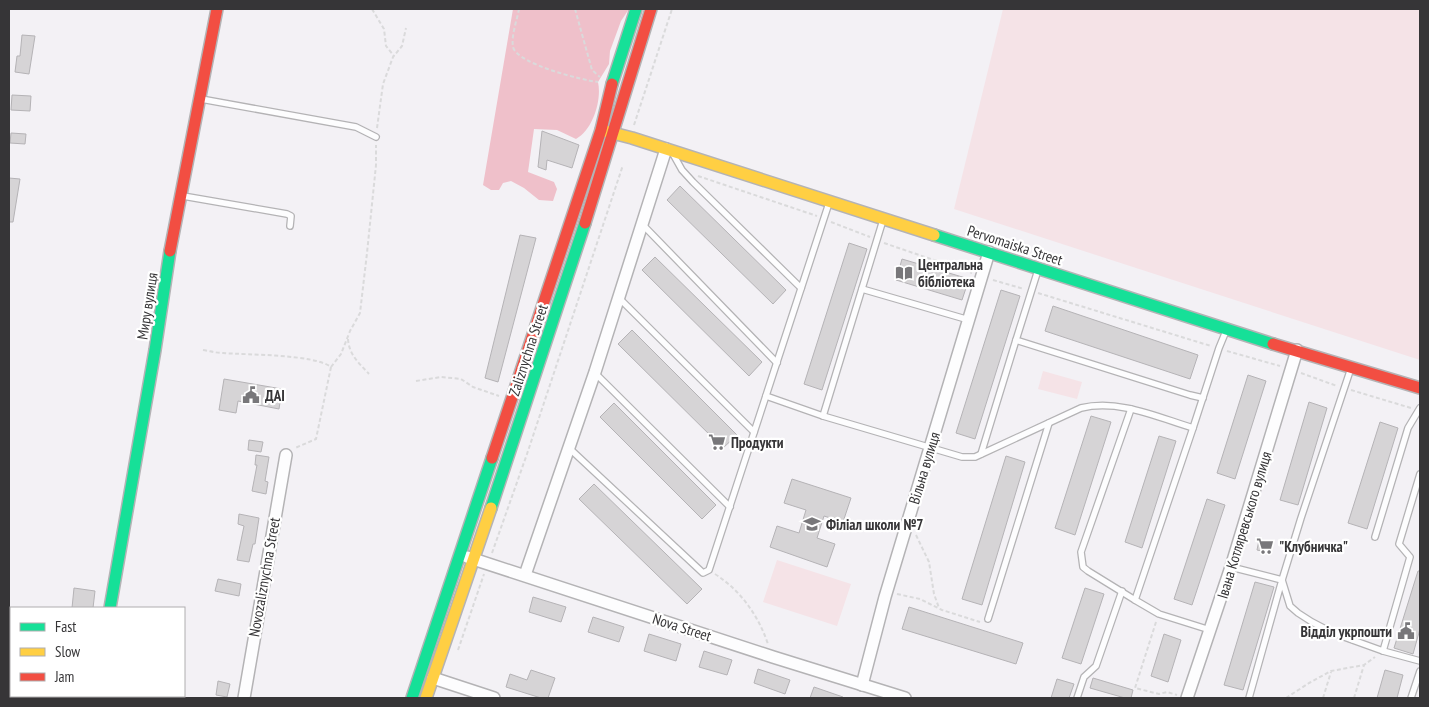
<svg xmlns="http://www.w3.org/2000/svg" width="1429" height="707" font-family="'PT Sans Narrow',sans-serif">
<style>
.green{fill:#f5e3e7}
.forest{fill:#efc0ca}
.building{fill:#d6d4d6;stroke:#b5b3b6}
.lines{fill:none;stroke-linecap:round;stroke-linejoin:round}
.lane-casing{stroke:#b4b3b5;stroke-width:8}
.street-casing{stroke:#b4b3b5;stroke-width:14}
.fast-casing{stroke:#b4b3b5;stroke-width:14}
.slow-casing{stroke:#b4b3b5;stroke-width:14}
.jam-casing{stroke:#b4b3b5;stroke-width:14}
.path{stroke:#dadadb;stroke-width:2;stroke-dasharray:4 2.5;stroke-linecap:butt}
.lane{stroke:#fdfdfe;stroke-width:5.5}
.street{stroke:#fdfdfe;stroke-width:11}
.fast{stroke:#16e098;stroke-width:11}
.slow{stroke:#ffcf43;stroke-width:11}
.jam{stroke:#f24e42;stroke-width:11}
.labels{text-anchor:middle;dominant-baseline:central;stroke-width:4.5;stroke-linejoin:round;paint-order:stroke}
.street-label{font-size:15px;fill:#363537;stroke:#fff}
.poi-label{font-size:15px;font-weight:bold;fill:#363537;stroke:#fff;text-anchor:start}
</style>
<rect width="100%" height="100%" fill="#f3f1f5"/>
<g class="green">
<path d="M1003 9H1420V360L954 209Z"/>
<path d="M1043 371 1082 382 1077 399 1038 389Z"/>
<path d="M777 560 851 584 837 626 763 602Z"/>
</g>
<path class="forest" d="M513 9H629L621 21 610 51 609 64 598 82C602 100 593 130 576 139L557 130 534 129 528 172 554 182 557 189 553 201 539 200 524 188 511 181 503 183 499 190H491L483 185Z"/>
<g class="building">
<path d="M22 35 35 36 29 74 15 72 17 56H20Z"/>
<path d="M12 95 31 96 30 111 11 110Z"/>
<path d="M542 131 579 145 572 168 547 160 546 170 538 167Z"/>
<path d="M11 133 26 134 25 144 10 143Z"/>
<path d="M9 178 20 179 13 222H9Z"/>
<path d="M680 186 786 290 773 304 667 200Z"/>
<path d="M520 235 536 238 498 382 485 378Z"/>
<path d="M849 243 867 249 822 390 804 384Z"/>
<path d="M655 257 762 362 749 376 642 270Z"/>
<path d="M902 259 969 279 962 300 896 280Z"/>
<path d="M1001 290 1020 296 975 439 956 433Z"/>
<path d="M1053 306 1198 355 1190 379 1045 331Z"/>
<path d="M632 330 737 435 723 448 618 344Z"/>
<path d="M1248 375 1266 381 1235 479 1217 473Z"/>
<path d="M224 379 282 389 279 409 238 401 236 413 219 410Z"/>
<path d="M1309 402 1327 408 1298 505 1280 500Z"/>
<path d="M614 403 716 505 702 519 600 417Z"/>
<path d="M1091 416 1111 422 1075 535 1055 528Z"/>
<path d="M1380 422 1398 428 1367 529 1348 523Z"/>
<path d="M1159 436 1176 441 1142 548 1125 542Z"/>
<path d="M249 440 263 442 261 452 248 450Z"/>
<path d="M256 455 269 457 265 481 268 482 266 494 252 491 257 465H255Z"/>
<path d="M1006 456 1025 462 982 605 962 599Z"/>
<path d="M792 479 851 498 843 522 824 516 817 538 835 544 827 567 770 547 777 526 799 533 806 510 784 503Z"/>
<path d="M594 484 702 589 687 604 579 499Z"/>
<path d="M1207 499 1225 505 1192 605 1174 599Z"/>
<path d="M239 514 259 518 255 544H253L249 562 237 560 244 526 238 524Z"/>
<path d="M1259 540 1272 542 1270 553 1257 550Z"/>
<path d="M1418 571H1420V629L1413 654 1394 648Z"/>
<path d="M218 579 241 584 239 596 215 591Z"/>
<path d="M1255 582 1274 587 1243 690 1224 685Z"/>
<path d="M74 588 95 591 93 608H72Z"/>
<path d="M1085 588 1104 594 1081 664 1062 658Z"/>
<path d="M533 597 566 607 561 622 529 612Z"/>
<path d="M909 607 1023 643 1016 664 902 629Z"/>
<path d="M593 617 624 627 619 642 588 632Z"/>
<path d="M649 634 681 644 676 661 644 651Z"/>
<path d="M1164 634 1181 640 1168 682 1151 676Z"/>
<path d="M704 651 732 660 727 675 699 667Z"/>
<path d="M758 669 790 680 785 694 754 683Z"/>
<path d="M531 670 555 678 548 698H541L506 687 510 674 527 680Z"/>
<path d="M1385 670 1403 675 1397 698H1377Z"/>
<path d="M1093 678 1133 690 1131 698H1125L1090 688Z"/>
<path d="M1057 679 1074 684 1069 698H1051Z"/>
<path d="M218 681 230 684 227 697 216 695Z"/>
<path d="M814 687 843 697V698H810Z"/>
</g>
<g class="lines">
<g class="lane-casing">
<g id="lane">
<path d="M201 99 356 127 376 137"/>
<path d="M673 154 682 170 693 182 801 288"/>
<path d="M183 196 287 214 291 216 290 226"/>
<path d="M642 224 777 363"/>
<path d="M1038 270 1016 340 1190 395 1203 398"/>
<path d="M862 289 969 320"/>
<path d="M619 298 754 432"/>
<path d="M1351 368 1301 518 1282 580 1290 606 1298 613 1312 622 1333 633 1383 651 1420 661"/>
<path d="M595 373 730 507"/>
<path d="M766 396 823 416 962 457H975L1081 408C1119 399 1157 417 1193 428L1219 348 1226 331"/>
<path d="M1131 409 1081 552 1083 567 1088 571 1135 600"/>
<path d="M823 416 883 220"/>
<path d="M1193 428 1135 600 1159 614 1210 630"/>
<path d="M569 448 703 573 709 570 829 203"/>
<path d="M981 454 1016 340"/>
<path d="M1375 537 1408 428 1420 408"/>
<path d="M1231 567 1282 580 1249 698"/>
<path d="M988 619 1049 423"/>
<path d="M1383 651 1410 557 1399 544 1420 474"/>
<path d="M1077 698 1084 677 1096 666 1122 591"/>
<path d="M1411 698 1420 671"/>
</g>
</g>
<g class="street-casing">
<g id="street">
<path d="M467 557 773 657 905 698"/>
<path d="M525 575 595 372 666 149"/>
<path d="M433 678 494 698"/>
<path d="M862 685 885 597 989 252"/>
<path d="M244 698 286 455"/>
<path d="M1187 698 1231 567 1297 350"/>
</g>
</g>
<g class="fast-casing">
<g id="fast">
<path d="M612 84 636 9"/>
<path d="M934 235 1273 344"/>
<path d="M491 508 585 223"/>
<path d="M110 608 155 350 170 251"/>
<path d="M412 698 492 458"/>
</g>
</g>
<g class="slow-casing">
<g id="slow">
<path d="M601 130 632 138 934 235"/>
<path d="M426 698 491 508"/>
</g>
</g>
<g class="jam-casing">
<g id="jam">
<path d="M585 223 651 9"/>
<path d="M170 251 217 9"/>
<path d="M1273 344 1420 388"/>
<path d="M492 458 601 130 612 84"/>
<path d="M95 698 96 696"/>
</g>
</g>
<g class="path">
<path d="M372 9 384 29 386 46 394 56"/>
<path d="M519 9C517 20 511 36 513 47 517 64 582 80 598 82"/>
<path d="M575 9 592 70 600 77"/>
<path d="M634 125 672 9"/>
<path d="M377 128 383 84 393 57 402 46 406 28"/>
<path d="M698 176 817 216"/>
<path d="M831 222 870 237"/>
<path d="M884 243 972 273"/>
<path d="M993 280 1024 289"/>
<path d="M1038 293 1211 346"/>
<path d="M348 339C349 355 359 363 369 374"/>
<path d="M203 350C210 351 216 353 223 353 247 355 314 354 331 367L316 439 295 448"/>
<path d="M1227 351 1280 366"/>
<path d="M331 367 341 354 350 331 360 313 367 253 376 165V145"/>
<path d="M1301 373 1337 386"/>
<path d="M416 381 441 377 461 379 473 387 499 396"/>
<path d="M1351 390 1411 408"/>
<path d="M916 535 929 562 934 594 939 608"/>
<path d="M492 553 527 454 623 165"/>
<path d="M715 574C741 591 758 615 768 644"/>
<path d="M897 594 920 599 942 610 980 622"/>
<path d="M1156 622 1135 688 1159 694 1167 692 1177 695"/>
<path d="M458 650 484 574"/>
<path d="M1286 698 1309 683 1331 671 1364 665 1375 657"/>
<path d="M1323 698 1331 672"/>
<path d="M1354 698 1364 665"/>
</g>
<use href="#lane" class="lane"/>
<use href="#street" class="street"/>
<use href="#fast" class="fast"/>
<use href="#slow" class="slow"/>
<use href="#jam" class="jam"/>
</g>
<defs>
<g id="library-bare" transform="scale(1.35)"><path d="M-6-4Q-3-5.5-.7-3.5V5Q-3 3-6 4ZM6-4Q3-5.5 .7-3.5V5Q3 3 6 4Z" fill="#78777a" stroke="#fff" stroke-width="2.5" paint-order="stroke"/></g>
<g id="civic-bare" transform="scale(1.35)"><path d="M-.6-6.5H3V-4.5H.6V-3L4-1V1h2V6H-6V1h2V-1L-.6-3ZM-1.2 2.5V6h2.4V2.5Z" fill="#78777a" stroke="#fff" stroke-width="2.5" paint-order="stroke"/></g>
<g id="supermarket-bare" transform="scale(1.35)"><path d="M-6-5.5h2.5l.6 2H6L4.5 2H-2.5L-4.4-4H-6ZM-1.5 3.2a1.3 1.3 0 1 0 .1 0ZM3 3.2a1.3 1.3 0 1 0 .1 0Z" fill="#78777a" stroke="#fff" stroke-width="2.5" paint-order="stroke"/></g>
<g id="school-bare" transform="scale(1.35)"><path d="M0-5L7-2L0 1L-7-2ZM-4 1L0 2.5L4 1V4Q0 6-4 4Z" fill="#78777a" stroke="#fff" stroke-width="2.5" paint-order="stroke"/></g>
</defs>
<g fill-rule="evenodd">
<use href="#library-bare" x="904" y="273"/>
<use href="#civic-bare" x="251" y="395"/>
<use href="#supermarket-bare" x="717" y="442"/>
<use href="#school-bare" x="812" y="524"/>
<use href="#supermarket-bare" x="1265" y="546"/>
<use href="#civic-bare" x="1406" y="631"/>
</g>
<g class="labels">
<g class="street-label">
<text transform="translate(1015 245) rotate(18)">Pervomaiska Street</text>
<text transform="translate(147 306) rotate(-81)">Миру вулиця</text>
<text transform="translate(528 350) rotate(-72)">Zaliznychna Street</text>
<text transform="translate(924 468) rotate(-73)">Вільна вулиця</text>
<text transform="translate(1244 525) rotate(-73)">Івана Котляревського вулиця</text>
<text transform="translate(264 577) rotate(-80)">Novozaliznychna Street</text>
<text transform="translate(682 627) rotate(18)">Nova Street</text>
</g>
<g class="poi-label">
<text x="918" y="264">Центральна<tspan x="918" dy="17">бібліотека</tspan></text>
<text x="265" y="395">ДАІ</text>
<text x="731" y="442">Продукти</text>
<text x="826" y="524">Філіал школи №7</text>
<text x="1279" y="546">"Клубничка"</text>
<text x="1392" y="631" text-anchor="end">Відділ укрпошти</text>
</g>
</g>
<rect width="1429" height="707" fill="none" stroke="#363537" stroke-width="20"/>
<rect x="10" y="607" width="175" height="90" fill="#ffffff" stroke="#afaeaf"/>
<rect x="20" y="623" width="25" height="8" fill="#16e098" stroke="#afaeaf"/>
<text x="55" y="632" font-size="15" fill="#363537">Fast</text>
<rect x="20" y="648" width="25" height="8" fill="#ffcf43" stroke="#afaeaf"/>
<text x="55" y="657" font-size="15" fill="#363537">Slow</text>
<rect x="20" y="673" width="25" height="8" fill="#f24e42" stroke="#afaeaf"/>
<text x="55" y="682" font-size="15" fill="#363537">Jam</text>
</svg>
